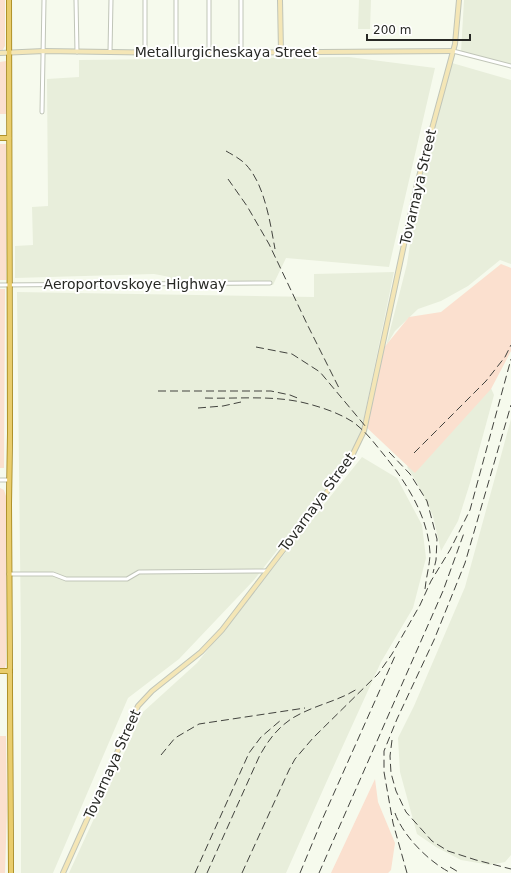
<svg xmlns="http://www.w3.org/2000/svg" width="511" height="873" font-family="'DejaVu Sans',sans-serif">
<style>
.built{fill:#e8eedb}
.green{fill:#fbe0cf}
.lines{fill:none;stroke-linecap:round;stroke-linejoin:round}
.street-casing{stroke:#c0c5b8;stroke-width:5}
.secondary-casing{stroke:#c0c5b8;stroke-width:6}
.primary-casing{stroke:#9c7e13;stroke-width:6}
.street{stroke:#fff;stroke-width:3}
.secondary{stroke:#f4e6b6;stroke-width:4}
.primary{stroke:#e9cd6c;stroke-width:4.5}
.rail{stroke:#42433e;stroke-width:1;stroke-dasharray:8 4;stroke-linecap:butt}
.labels{text-anchor:middle;dominant-baseline:central;stroke-width:4;stroke-linejoin:round;paint-order:stroke}
.street-label{font-size:14px;fill:#282925;stroke:#fff}
</style>
<rect width="100%" height="100%" fill="#f6faed"/>
<g class="built">
<path d="M359 0H371L370 29H358Z"/>
<path d="M464 0H511V64L461 52Z"/>
<path d="M349 57 435 68 389 267 286 258 273 285 172 287 170 277 154 274 15 278V246L33 245 32 207 48 206 47 79 79 77V60Z"/>
<path d="M452 63 511 80V264L500 260 468 286 441 301 418 309 395 331 386 346 407 264 419 186Z"/>
<path d="M394 272 361 432 347 461 254 580 179 659 128 698 53 873H21V639L17 292 314 297V274Z"/>
<path d="M490 386 494 395 470 483 458 521 441 551 433 516 417 483 407 467 449 423Z"/>
<path d="M511 419V855L505 862 490 865 461 860 436 847 417 834 400 772 398 738 414 706 465 587Z"/>
<path d="M362 457 397 478 422 525 426 558 413 608 381 662 326 783 286 873H69L143 712 197 663Z"/>
</g>
<g class="green">
<path d="M0 0H5V46L2 51H0Z"/>
<path d="M6 61V114H0V62Z"/>
<rect x="0" y="144" width="6" height="136"/>
<path d="M501 264 511 268V351L491 389 415 473 365 426 382 350 409 317 441 312Z"/>
<path d="M0 289H5L4 468H0Z"/>
<path d="M0 488 4 490 6 496V664L5 668 0 669Z"/>
<path d="M0 736H6L7 809 5 873H0Z"/>
<path d="M375 779 378 802 395 843 391 870 388 873H331Z"/>
</g>
<g class="lines">
<g class="street-casing">
<g id="street">
<path d="M76 0 77 52"/>
<path d="M453 51 511 66"/>
<path d="M110 52 111 0"/>
<path d="M145 52V0"/>
<path d="M176 53V0"/>
<path d="M209 53V0"/>
<path d="M241 53V0"/>
<path d="M42 112 44 0"/>
<path d="M0 285 270 283"/>
<path d="M0 480H9"/>
<path d="M9 574H53L66 579H127L139 572 267 571"/>
</g>
</g>
<g class="secondary-casing">
<g id="secondary">
<path d="M280 0 281 52"/>
<path d="M0 53 44 51 176 53 453 51"/>
<path d="M63 873 138 706 152 691 201 652 222 630 310 515 349 462 364 431 417 184 455 44 459 0"/>
</g>
</g>
<g class="primary-casing">
<g id="primary">
<path d="M9 0 10 433 9 504 11 873"/>
<path d="M0 138H9"/>
<path d="M0 671H10"/>
</g>
</g>
<use href="#street" class="street"/>
<use href="#secondary" class="secondary"/>
<use href="#primary" class="primary"/>
<g class="rail">
<path d="M226 151C231 154 237 157 242 161 264 179 270 222 275 249"/>
<path d="M228 179 247 206 269 244 308 326 340 390"/>
<path d="M256 347 292 354 320 372 366 427"/>
<path d="M158 391H271L290 395 300 399"/>
<path d="M205 398C238 399 273 395 305 403 321 407 339 413 353 422 364 430 372 440 380 450 404 479 428 514 430 553 430 564 426 578 425 589"/>
<path d="M198 408 223 406 241 402"/>
<path d="M389 452 410 474 427 501 437 539 436 560 433 573"/>
<path d="M414 453 486 381 505 357 511 345"/>
<path d="M392 740 390 756 391 773 396 791 406 812 432 841 448 851 476 860 511 869"/>
<path d="M161 755 175 738 199 724 305 708"/>
<path d="M395 813C403 836 429 862 451 873"/>
<path d="M450 867 460 873"/>
<path d="M195 873 249 753 261 737 281 720"/>
<path d="M207 873 259 757C269 738 282 722 302 713 320 704 340 700 357 689"/>
<path d="M242 873 289 770 295 759 313 738 378 674 392 654 420 605 431 581 450 550 470 510 511 359"/>
<path d="M300 873 322 820 395 656"/>
<path d="M319 873 443 591 464 533"/>
<path d="M407 873 393 823 384 772V751L397 719 434 640 465 563 511 405"/>
</g>
</g>
<g class="labels">
<g class="street-label">
<text x="226" y="52">Metallurgicheskaya Street</text>
<text transform="translate(418 187) rotate(-77)">Tovarnaya Street</text>
<text x="135" y="284">Aeroportovskoye Highway</text>
<text transform="translate(317 502) rotate(-54)">Tovarnaya Street</text>
<text transform="translate(112 764) rotate(-66)">Tovarnaya Street</text>
</g>
</g>
<path d="M367 34v6h103v-6" fill="none" stroke="#282925" stroke-width="2"/>
<text x="373" y="34" font-size="12" fill="#282925" stroke="#ffffff" stroke-width="3" paint-order="stroke">200 m</text>
</svg>
